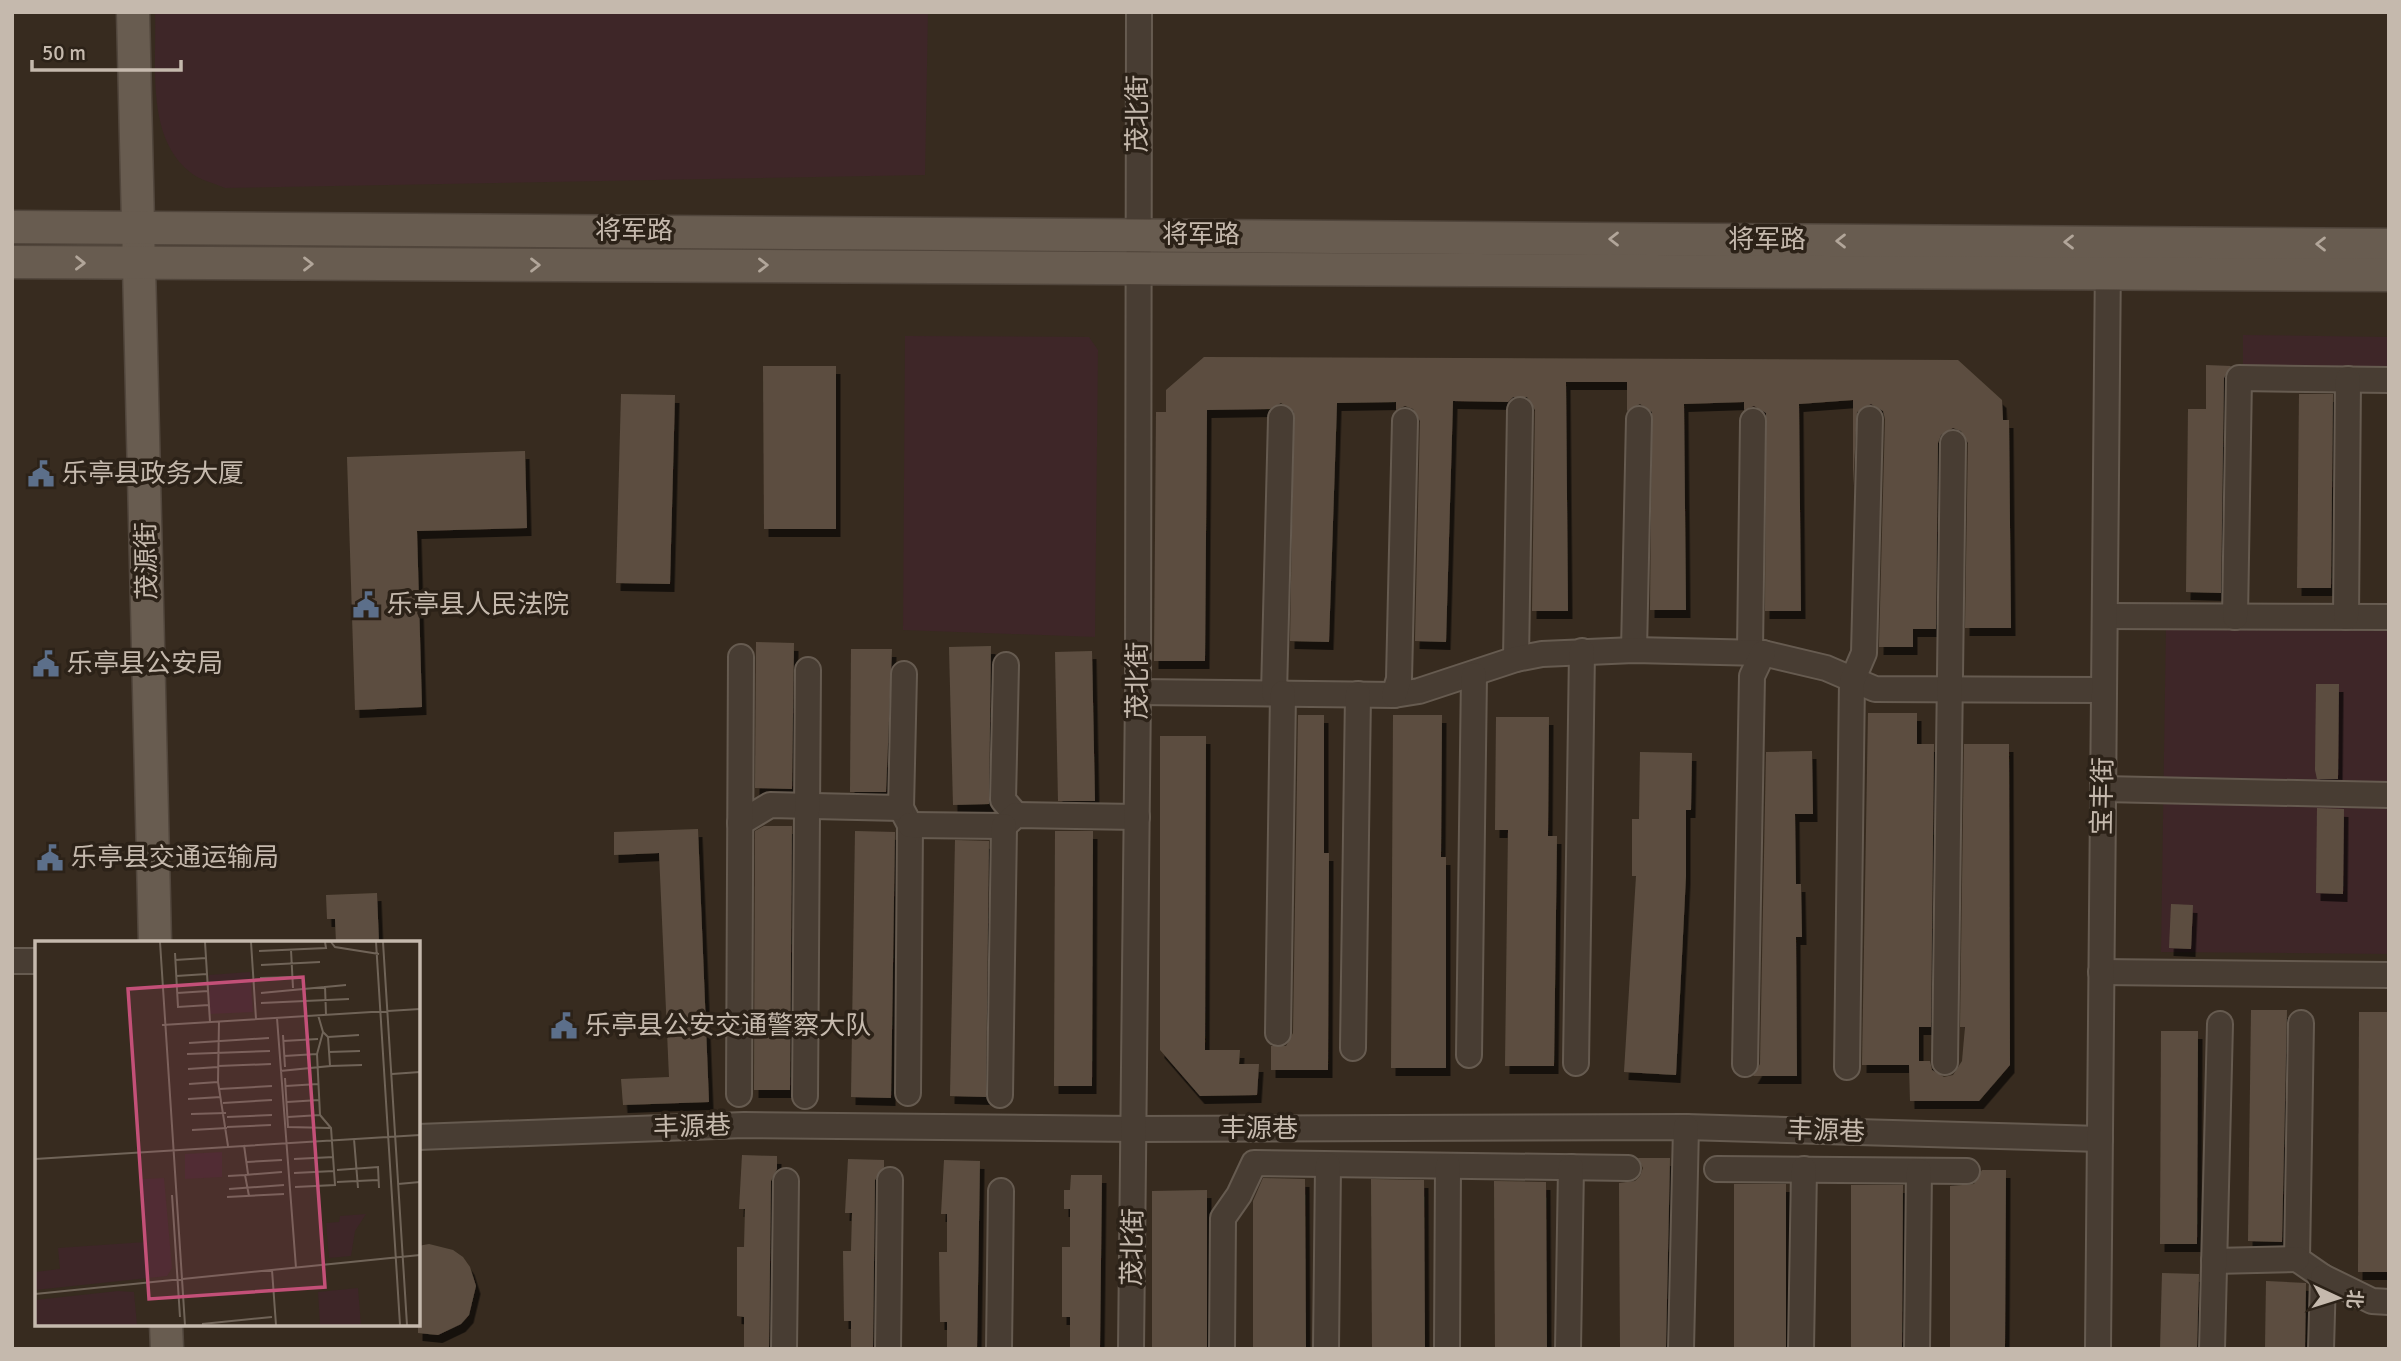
<svg xmlns="http://www.w3.org/2000/svg" width="2401" height="1361" font-family="Signika,'Noto Sans SC',sans-serif">
<style>
.green{fill:#3e2628}
.building{fill:#5c4e40;filter:url(#shadow)}
.lines{fill:none;stroke-linecap:round;stroke-linejoin:round}
.minor-casing{stroke:#665b50;stroke-width:28}
.major-casing{stroke:#51463c;stroke-width:35}
.minor{stroke:#483d33;stroke-width:24}
.major{stroke:#685c50;stroke-width:32}
.oneway{stroke:#b2a69a}
.labels{text-anchor:middle;dominant-baseline:central;stroke-width:7;stroke-linejoin:round;paint-order:stroke}
.street-label{font-size:26px;fill:#c5b9ad;stroke:#2c2218}
.poi-label{font-size:26px;fill:#c5b9ad;stroke:#2c2218;text-anchor:start}
.inset-road{fill:none;stroke:#706458;stroke-width:2}
.view{fill:#c35078;fill-opacity:0.15;stroke:#c35078;stroke-width:3.5}
.inset-edge{fill:none;stroke:#c5b9ad;stroke-width:3.5}
</style>
<defs>
<filter id="shadow"><feDropShadow dx="4.5" dy="8" stdDeviation="0" flood-color="#0009"/></filter>
</defs>
<rect width="100%" height="100%" fill="#372b1f"/>
<g class="green">
<path d="M155 12H928L925 175 225 188C214 183 199 180 190 172 145 137 157 63 155 12Z"/>
<path d="M2243 335 2389 337V372L2243 370Z"/>
<path d="M905 336 1089 337 1098 350 1095 637 903 630Z"/>
<path d="M2166 623 2389 631V954L2161 952Z"/>
</g>
<g class="building">
<path d="M1204 357 1958 360 2002 400 2003 420H2009L2011 628H1965L1968 443 1961 431 1953 428 1941 435 1938 443 1936 629H1913V647H1879L1885 419 1883 411 1871 404 1857 412 1853 486V400L1799 404 1801 611H1765L1766 413 1754 406 1744 410V402L1684 404 1686 610H1650L1652 412 1640 404 1627 411V382H1566L1568 611H1532L1535 410 1527 397H1513L1508 402 1453 401 1446 642 1415 641 1420 421 1413 409 1405 406 1396 410V402L1337 403 1329 642 1290 641 1294 412 1281 403 1270 409 1207 410 1205 661H1154L1156 412H1166V390Z"/>
<path d="M2206 365 2231 366 2224 378 2221 593 2186 592 2188 409H2206Z"/>
<path d="M763 366H836V529H764Z"/>
<path d="M621 394 675 395 670 584 616 583Z"/>
<path d="M2299 394H2333L2331 588H2297Z"/>
<path d="M525 451 527 528 417 531 422 707 355 710 347 457Z"/>
<path d="M756 642 794 643 792 789 755 788Z"/>
<path d="M991 646 989 804 953 805 949 647Z"/>
<path d="M851 649H892L886 792H850Z"/>
<path d="M1092 651 1095 801H1058L1055 652Z"/>
<path d="M2316 684H2339L2338 779H2317L2315 770Z"/>
<path d="M1868 713H1917V744H1934L1931 1027H1919V1061H1930L1932 1070 1944 1077 1953 1075 1962 1061 1965 1027H1960L1964 744H2009L2010 1065 1979 1101H1910L1909 1065H1862Z"/>
<path d="M1298 715H1324V853H1329L1328 1070H1271V1046H1286L1293 1033Z"/>
<path d="M1393 715H1442L1441 857H1446V1068H1391Z"/>
<path d="M1496 717H1549L1548 836H1557L1554 1066H1505L1508 830H1495Z"/>
<path d="M1160 736H1206L1205 1050H1240L1239 1064H1259L1257 1095 1200 1096 1160 1050Z"/>
<path d="M1812 751 1813 814H1795L1796 884H1801L1802 937H1796L1797 1076H1753L1760 1064 1766 752Z"/>
<path d="M1640 752 1692 753 1691 810H1686V876L1676 1075 1624 1072 1636 876H1632V819H1639Z"/>
<path d="M2317 808 2344 809 2343 894 2316 893Z"/>
<path d="M764 826H792L790 1090H754L755 831Z"/>
<path d="M698 829 709 1102 623 1105 621 1079 669 1077 659 853 614 855V832Z"/>
<path d="M855 831 895 832 891 1098 851 1097Z"/>
<path d="M1055 831H1093L1092 1086H1054Z"/>
<path d="M955 840 989 841 986 1097 950 1096Z"/>
<path d="M377 893 379 943H336L335 919H327L326 895Z"/>
<path d="M2171 904 2193 905 2191 949 2169 948Z"/>
<path d="M2251 1010H2287L2282 1242 2248 1241Z"/>
<path d="M2359 1012H2389V1272H2358Z"/>
<path d="M2161 1031H2198L2197 1244H2160Z"/>
<path d="M742 1155 777 1156V1169L771 1181 769 1349H744V1317L737 1316V1247H744L745 1209H739Z"/>
<path d="M1638 1158H1670L1666 1349H1620L1619 1183 1635 1181 1640 1176 1643 1168Z"/>
<path d="M848 1159 884 1160V1167L875 1180 873 1349H851V1321H844L843 1251H851L852 1213H845Z"/>
<path d="M944 1160 980 1161 977 1349H947V1322H940L939 1252H947V1214H941Z"/>
<path d="M1982 1170H2006L2005 1349H1950V1186L1974 1184Z"/>
<path d="M1071 1175H1102L1100 1349H1070V1317H1062V1247H1070V1209H1064V1190H1070Z"/>
<path d="M1263 1178 1305 1179 1306 1349H1253V1201Z"/>
<path d="M1371 1179 1424 1180 1425 1349H1372Z"/>
<path d="M1494 1181 1546 1182 1547 1349H1495Z"/>
<rect x="1734" y="1184" width="52" height="165"/>
<path d="M1851 1185H1903L1902 1349H1851Z"/>
<path d="M1207 1190V1349H1152V1191Z"/>
<path d="M429 1244 453 1250 463 1257 470 1267 476 1286 469 1315 461 1324 438 1335 418 1333V1246Z"/>
<path d="M2162 1273 2199 1274 2197 1349H2160Z"/>
<path d="M2266 1281 2306 1283 2305 1349H2265Z"/>
</g>
<g class="lines">
<g class="minor-casing">
<g id="minor">
<path d="M2105 616 2389 617"/>
<path d="M2235 617 2239 378 2389 380"/>
<path d="M2346 617 2348 379"/>
<path d="M1634 650 1639 419"/>
<path d="M1750 651 1753 421"/>
<path d="M1516 659 1520 410"/>
<path d="M1006 665 1003 800 1016 815"/>
<path d="M1138 692 1394 695 1419 691 1516 659 1542 654 1634 650 1763 653 1826 668 1875 689 2104 690"/>
<path d="M1274 693 1281 418"/>
<path d="M1394 695 1399 679 1405 421"/>
<path d="M2103 789 2389 795"/>
<path d="M901 808 910 825 908 1093"/>
<path d="M740 823 770 805 901 808 904 674"/>
<path d="M910 825 1004 826 1016 815 1137 817"/>
<path d="M12 961H37"/>
<path d="M2101 972 2389 975"/>
<path d="M2301 1023 2297 1259 2323 1277 2321 1349"/>
<path d="M1278 1033 1283 693"/>
<path d="M1353 1048 1358 694"/>
<path d="M1469 1055 1474 675"/>
<path d="M1945 1062 1953 443"/>
<path d="M1576 1063 1582 651"/>
<path d="M1745 1064 1752 676 1763 653"/>
<path d="M1847 1067 1852 681 1864 653 1870 419"/>
<path d="M739 1094 741 657"/>
<path d="M1000 1095 1004 826"/>
<path d="M805 1096 808 670"/>
<path d="M418 1137 744 1125 1135 1129 1686 1127 2100 1139"/>
<path d="M1717 1169 1967 1171"/>
<path d="M2214 1261 2297 1259"/>
<path d="M2323 1277 2372 1301 2389 1302"/>
<path d="M784 1349 786 1181"/>
<path d="M888 1349 890 1180"/>
<path d="M999 1349 1001 1191"/>
<path d="M1131 1349 1138 692 1139 12"/>
<path d="M1222 1349 1223 1218 1239 1195 1254 1163 1628 1168"/>
<path d="M1326 1349 1328 1165"/>
<path d="M1447 1349 1448 1166"/>
<path d="M1568 1349 1571 1167"/>
<path d="M1681 1349 1686 1127"/>
<path d="M1801 1349 1804 1169"/>
<path d="M1917 1349 1919 1171"/>
<path d="M2098 1349 2108 257"/>
<path d="M2212 1349 2220 1024"/>
</g>
</g>
<g class="major-casing">
<g id="major">
<path d="M133 12 155 943"/>
<path d="M12 227 2389 245"/>
<path d="M12 262 2389 275"/>
<path d="M166 1324 167 1349"/>
</g>
</g>
<use href="#minor" class="minor"/>
<use href="#major" class="major"/>
</g>
<defs><path id="oneway-chevron" d="M-2-3.5L2.5 0L-2 3.5" fill="none" stroke-width="1.6" stroke-linecap="round" stroke-linejoin="round" transform="scale(1.75)"/></defs>
<g class="oneway">
<use href="#oneway-chevron" transform="translate(1614 239) rotate(-180)"/>
<use href="#oneway-chevron" transform="translate(1841 241) rotate(-180)"/>
<use href="#oneway-chevron" transform="translate(2069 242) rotate(-180)"/>
<use href="#oneway-chevron" transform="translate(2321 244) rotate(-180)"/>
<use href="#oneway-chevron" transform="translate(80 263) rotate(1)"/>
<use href="#oneway-chevron" transform="translate(308 264)"/>
<use href="#oneway-chevron" transform="translate(535 265)"/>
<use href="#oneway-chevron" transform="translate(763 265)"/>
</g>
<defs>
<g id="civic-bare" transform="scale(2.1)"><path d="M-.6-6.5H3V-4.5H.6V-3L4-1V1h2V6H-6V1h2V-1L-.6-3ZM-1.2 2.5V6h2.4V2.5Z" fill="#5c6f8a" stroke="#2c2218" stroke-width="2.5" paint-order="stroke"/></g>
</defs>
<g fill-rule="evenodd">
<use href="#civic-bare" x="41" y="474"/>
<use href="#civic-bare" x="366" y="605"/>
<use href="#civic-bare" x="46" y="664"/>
<use href="#civic-bare" x="50" y="858"/>
<use href="#civic-bare" x="564" y="1026"/>
</g>
<g class="labels">
<g class="street-label">
<text transform="translate(1138 114) rotate(-90)">茂北街</text>
<text x="634" y="231">将军路</text>
<text x="1201" y="235">将军路</text>
<text x="1767" y="240">将军路</text>
<text transform="translate(147 561) rotate(-91)">茂源街</text>
<text transform="translate(1138 681) rotate(-90)">茂北街</text>
<text transform="translate(2103 796) rotate(-89)">宝丰街</text>
<text transform="translate(692 1127) rotate(-2)">丰源巷</text>
<text x="1259" y="1129">丰源巷</text>
<text transform="translate(1826 1131) rotate(2)">丰源巷</text>
<text transform="translate(1133 1247) rotate(-89)">茂北街</text>
</g>
<g class="poi-label">
<text x="62" y="474">乐亭县政务大厦</text>
<text x="387" y="605">乐亭县人民法院</text>
<text x="67" y="664">乐亭县公安局</text>
<text x="71" y="858">乐亭县交通运输局</text>
<text x="585" y="1026">乐亭县公安交通警察大队</text>
</g>
</g>
<g transform="translate(35 941)">
<rect width="385" height="385" fill="#372b1f"/>
<path d="M215 31 218 71 175 73 174 34ZM187 211V236L150 238V213ZM129 237 137 327 132 335 0 349V331L25 328 23 307 111 301 107 238ZM331 273 320 290 316 315 294 317 291 282 304 281 305 275ZM323 347 326 384H285L283 351ZM83 350 99 351 102 384H0V359Z" fill="#3e2628"/>
<path class="inset-road" d="M125 1 150 384M170 1 175 81M216 1 221 78M296 1 300 6 344 13M341 1 365 384M348 1 372 384M256 9 258 47M224 10 291 7 290 1M140 12 143 66 174 64M140 19 171 17M226 24 285 21M141 35 172 33M225 37 261 36M290 45 291 74M142 52 173 50M226 52 311 44M226 62 314 58M242 77 261 327M184 80 183 141 193 205M127 84 385 68M248 94 250 126M293 96 324 94M248 100 283 98M154 102 234 97M294 111 325 110M152 113 235 110M249 115 282 113M183 125 236 123M295 125 327 124M153 128 183 126M245 130 295 125 293 96 288 91M357 133 385 131M250 137 253 186 295 187M154 143 183 141M251 145 283 143M184 148 237 145M153 158 186 156M252 161 284 159M188 162 237 159M156 173 191 172M192 176 237 174M253 176 285 174M192 186 236 184M157 189 192 187M319 198 323 247M209 204 213 233M0 218 385 194M259 218 299 216M212 221 247 219M302 229 343 226 344 247M259 232 299 230M210 234 247 231M193 235 210 234 214 255M302 241 343 239M363 243 385 241M260 246 300 244 296 187 285 174 282 113 288 91 283 74M194 248 249 244M137 254 145 376M192 256 249 253M237 329 241 384M0 353 385 314M167 383 237 376"/>
<path class="view" d="M268 36 290 346 114 358 93 48Z"/>
<rect width="385" height="385" class="inset-edge"/>
</g>
<rect width="2401" height="1361" fill="none" stroke="#c5b9ad" stroke-width="28"/>
<g transform="translate(2338 1298) rotate(94)" stroke="#2c2218" stroke-width="5" paint-order="stroke">
<path d="M0-5L12 26L0 18L-12 26Z" fill="#c5b9ad"/>
<text y="-10" font-size="19" font-weight="bold" text-anchor="middle" fill="#c5b9ad">北</text>
</g>
<path d="M32 60v10h149v-10" fill="none" stroke="#c5b9ad" stroke-width="3.5"/>
<text x="42" y="60" font-size="21" fill="#c5b9ad" stroke="#2c2218" stroke-width="5" paint-order="stroke">50 m</text>
</svg>
